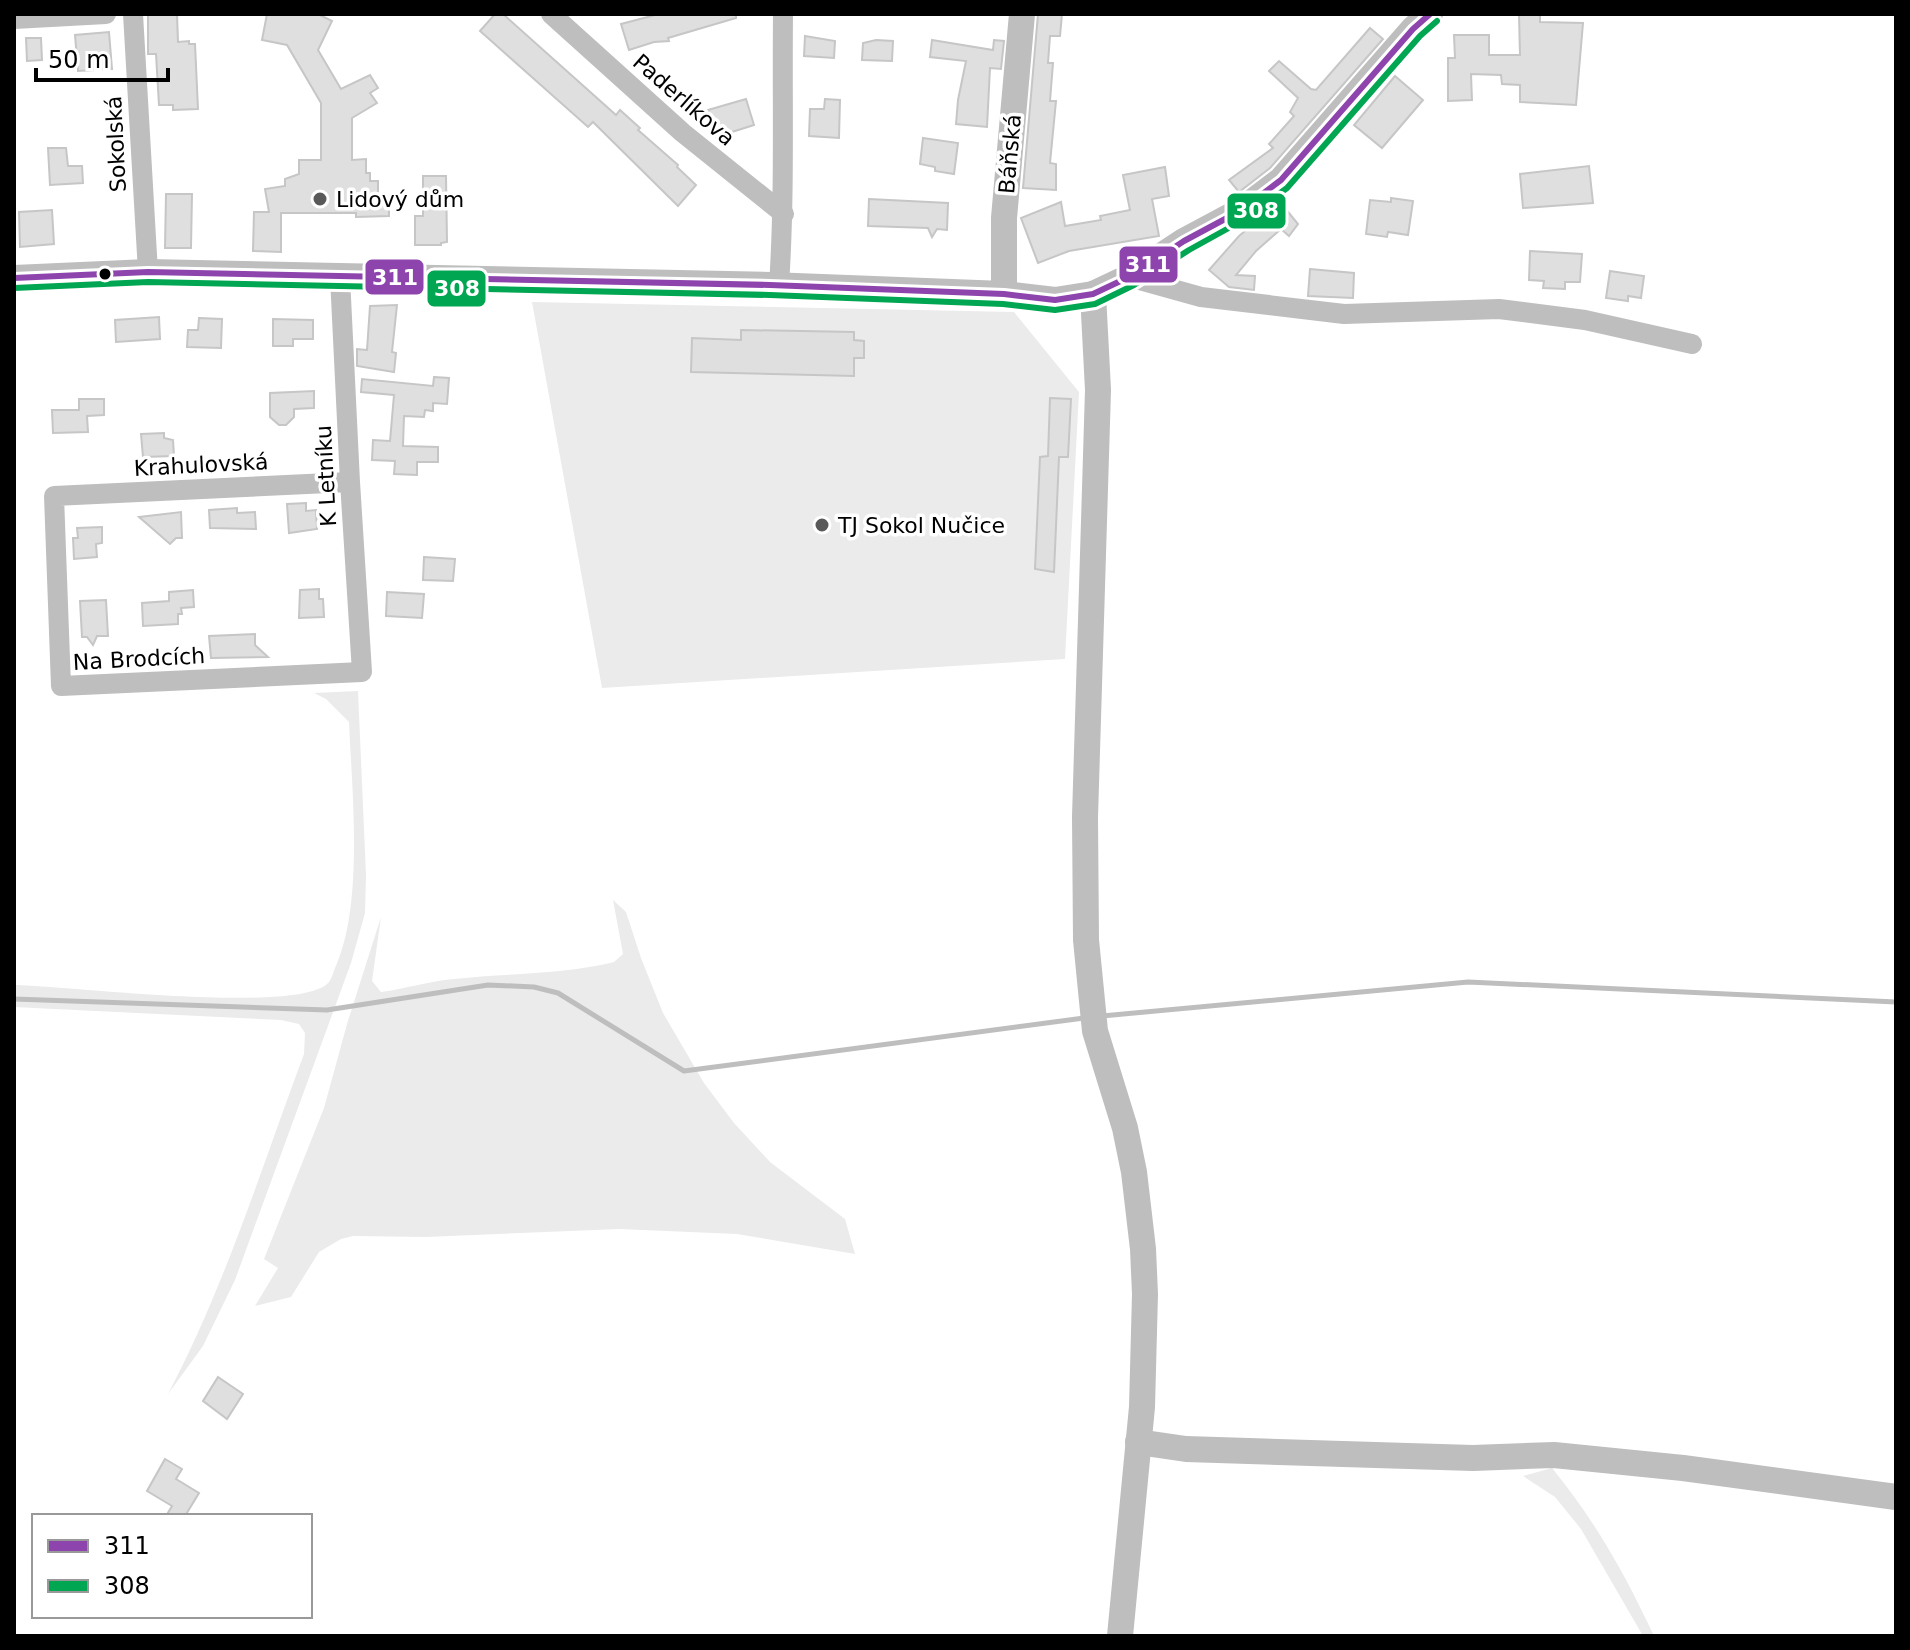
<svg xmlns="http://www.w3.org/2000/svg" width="1910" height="1650" font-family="'DejaVu Sans',sans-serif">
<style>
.green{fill:#ebebeb}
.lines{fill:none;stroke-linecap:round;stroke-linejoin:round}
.stream{stroke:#bebebe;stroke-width:5}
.building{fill:#dfdfdf;stroke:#c6c6c6;stroke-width:2}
.minor{stroke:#bebebe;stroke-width:20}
.tertiary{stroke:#bebebe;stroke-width:26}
.bus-1-casing{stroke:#fff;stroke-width:12}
.bus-2-casing{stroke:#fff;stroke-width:12}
.bus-1{stroke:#8e44ad;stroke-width:6}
.bus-2{stroke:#00a651;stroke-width:6}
.poi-dot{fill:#595959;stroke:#fff;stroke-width:3}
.bus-dot{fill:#000;stroke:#fff;stroke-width:3}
.labels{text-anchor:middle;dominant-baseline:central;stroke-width:7;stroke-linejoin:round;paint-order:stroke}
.street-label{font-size:22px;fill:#000;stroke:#fff}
.poi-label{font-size:22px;fill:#000;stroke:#fff;text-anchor:start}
.line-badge{stroke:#fff;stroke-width:3}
.badge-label{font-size:22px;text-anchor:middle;font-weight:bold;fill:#fff}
</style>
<rect width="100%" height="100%" fill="#fff"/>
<g class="green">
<path d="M532 302 1014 312 1079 392 1065 659 602 688Z"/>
<path d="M358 691 366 875 365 913 351 963 235 1280 203 1346 168 1394C225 1286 261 1169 304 1054L305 1033 299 1024 281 1020 14 1007V985C70 986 293 1014 327 984 331 981 333 973 335 968 364 905 352 792 349 722L326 699 314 693Z"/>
<path d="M613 900 626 912 641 958 663 1013 704 1083 734 1123 770 1162 845 1219 855 1254 737 1234 619 1229 426 1237 353 1236 341 1239 319 1252 291 1297 255 1306 278 1268 264 1259 324 1108 347 1024 381 917 372 981 381 992C405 989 429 981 454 979 507 973 562 975 614 962L623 954Z"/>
<path d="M1552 1468C1596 1522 1625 1574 1654 1636H1643L1581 1529 1555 1497 1523 1476Z"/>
</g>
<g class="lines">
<g class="stream">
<path d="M14 999 327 1010 488 985 534 987 558 993 684 1071 1084 1018"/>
<path d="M1102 1016 1468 982 1896 1002"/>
</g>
</g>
<g class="building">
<path d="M148 14H177L178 42 189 41V44H195L198 109 173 110V105H159L156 54H148Z"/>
<path d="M267 14H318L332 21 318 50 341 89 370 75 378 88 370 93 377 103 352 118V160L366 159V173H370V181H378V198H389V216L356 217V213H281V252L253 251 254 212H269L265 189 285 186V179L299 174V160H321V103L287 45 262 40Z"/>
<path d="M495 14H503L616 115 620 110 640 128 638 130 678 165 677 167 696 185 678 206 593 122 588 127 480 31Z"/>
<path d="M659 14H736V18L668 38 669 41 654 42 629 50 621 24Z"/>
<path d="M1038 14H1062L1060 36H1050L1048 63H1053L1050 101H1056L1050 163 1056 164V190L1023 188Z"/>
<path d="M1519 14H1540V22L1583 23 1576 105 1520 102V85L1502 84 1501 75 1471 74 1472 100 1448 101V58H1455L1454 35H1489V55H1520Z"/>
<path d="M1370 28 1383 39 1270 168 1239 192 1229 180 1273 148 1269 144 1294 116 1290 112 1298 98 1269 71 1279 61 1311 89 1316 90Z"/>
<path d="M109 32 112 69 78 71 75 35Z"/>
<path d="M805 36 835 41 834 58 804 56Z"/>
<path d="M26 38H41L42 60 27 61Z"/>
<path d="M876 40 893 41 892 61 862 60 863 43Z"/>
<path d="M932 40 993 50 994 40 1004 41 1001 69 990 68 987 127 956 124 958 100 966 61 930 57Z"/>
<path d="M1395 76 1423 100 1382 148 1354 125Z"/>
<path d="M746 99 754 125 716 137 708 110Z"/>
<path d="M825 99 840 100 839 138 809 136 810 109H824Z"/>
<path d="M923 138 958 143 954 174 935 171V167L920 164Z"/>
<path d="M48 148H66L68 166H82L83 183 50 185Z"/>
<path d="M1589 166 1593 203 1523 208 1520 174Z"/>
<path d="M1165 167 1169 196 1152 199 1159 236 1069 251 1038 263 1021 218 1061 202 1065 226 1101 220 1100 216 1130 210 1123 175Z"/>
<path d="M423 176H446L447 242 441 243V245H415V216H423Z"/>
<path d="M166 194H192L191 248H165Z"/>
<path d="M1391 198 1413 201 1408 235 1388 232 1387 237 1366 234 1370 200 1391 202Z"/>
<path d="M869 199 948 203 947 230 937 229 932 237 928 228 868 226Z"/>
<path d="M1280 202 1298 224 1289 236 1281 229 1256 251 1236 275 1255 276 1254 290 1229 287 1209 270 1239 236Z"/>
<path d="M52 210 54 244 20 247 19 212Z"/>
<path d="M1530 251 1582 254 1580 282H1565V289L1543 288 1544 281 1529 280Z"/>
<path d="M1310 269 1354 273 1353 298 1308 296Z"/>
<path d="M1610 271 1644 276 1641 298 1628 296V301L1606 298Z"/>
<path d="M397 305 392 352 396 353 394 372 357 366V349L367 350 370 306Z"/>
<path d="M159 317 160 339 116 342 115 320Z"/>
<path d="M199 318 222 319 221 348 187 347 188 330H198Z"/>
<path d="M273 319 313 320V339H293V346H273Z"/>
<path d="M741 330 854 332V340L864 341V358H854V376L691 372 692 338 741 340Z"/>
<path d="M434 377 449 378 447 404 433 403V411L425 410 424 417 404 416 403 446 438 447V462H417V475L394 474 395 461 372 460 373 440 390 441 394 395 361 392 362 379 433 386Z"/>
<path d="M314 391V408L294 409V417L286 425H279L270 417V393Z"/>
<path d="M1050 398 1071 399 1068 457H1059L1054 572 1035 569 1040 457 1048 456Z"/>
<path d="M79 399H104V415L87 416 88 432 53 433 52 410H79Z"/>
<path d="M164 433V438L173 440 174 456 143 457 141 434Z"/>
<path d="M306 503V511L316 510 317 529 289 533 287 504Z"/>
<path d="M237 508V513L255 512 256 529 210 528 209 510Z"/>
<path d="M181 512 182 538H176L170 544 139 517Z"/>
<path d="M102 527V543L96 544 97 557 74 559 73 538H78L77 528Z"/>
<path d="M424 557 455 559 453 581 423 580Z"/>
<path d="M319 589V599H323L324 617 299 618 300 590Z"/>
<path d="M193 590 194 607 181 608 182 614H178V624L143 626 142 603 169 601V592Z"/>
<path d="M387 592 424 594 422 618 386 616Z"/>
<path d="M106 600 108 636H97L93 645 87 637H82L80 601Z"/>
<path d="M255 634V645L268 657 211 658 209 636Z"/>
<path d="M218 1377 243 1394 227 1419 203 1401Z"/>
<path d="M165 1459 182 1469 176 1479 199 1493 185 1516H166L172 1506 147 1491Z"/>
</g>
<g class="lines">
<g class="minor">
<path d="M133 14 148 272"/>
<path d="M551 14 683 133 784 214"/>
<path d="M14 19 106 14"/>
<path d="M340 277 350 482 362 672 61 686 54 496 350 482"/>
<path d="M1129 277 1201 297 1344 314 1499 309 1585 320 1692 344"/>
<path d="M779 285C785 195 782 104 783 14"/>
</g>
<g class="tertiary">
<path d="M14 278 148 272 770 285 1004 294 1055 300 1093 294 1129 277 1184 241 1240 211 1281 180 1413 29 1430 14"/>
<path d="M1004 294V218L1022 14"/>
<path d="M1093 294 1098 390 1085 817 1086 940 1095 1031 1125 1128 1134 1172 1143 1249 1145 1294 1142 1407 1120 1636"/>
<path d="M1138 1442 1186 1449 1473 1458 1554 1455 1683 1468 1896 1497"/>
</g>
<g class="bus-1-casing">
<path id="bus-1" d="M14 278 148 272 770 285 1004 294 1055 300 1093 294 1129 277 1184 241 1240 211 1281 180 1413 29 1430 14"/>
</g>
<g class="bus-2-casing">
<path id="bus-2" d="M14 288 148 282 770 295 1003 304 1055 310 1095 304 1134 285 1189 250 1245 219 1287 188 1420 36 1437 21"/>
</g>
<use href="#bus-1" class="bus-1"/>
<use href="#bus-2" class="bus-2"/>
</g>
<g class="poi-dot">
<circle cx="320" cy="199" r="8"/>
<circle cx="822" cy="525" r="8"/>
</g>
<circle class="bus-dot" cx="105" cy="274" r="7"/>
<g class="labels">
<g class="street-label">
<text transform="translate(684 100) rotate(41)">Paderlíkova</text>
<text transform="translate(116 144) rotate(-93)">Sokolská</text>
<text transform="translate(1010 154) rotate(-85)">Báňská</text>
<text transform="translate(201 465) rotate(-3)">Krahulovská</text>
<text transform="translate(326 476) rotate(-93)">K Letníku</text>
<text transform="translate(139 659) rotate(-3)">Na Brodcích</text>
</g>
<g class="poi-label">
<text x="336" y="199">Lidový dům</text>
<text x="838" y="525">TJ Sokol Nučice</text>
</g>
</g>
<g class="line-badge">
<rect x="1226" y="192" width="61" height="38" rx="8" fill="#00a651"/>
<rect x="1118" y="245" width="61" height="39" rx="8" fill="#8e44ad"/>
<rect x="364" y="258" width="61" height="38" rx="8" fill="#8e44ad"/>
<rect x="426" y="269" width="61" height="39" rx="8" fill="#00a651"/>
</g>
<g class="badge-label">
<text x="1256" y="218">308</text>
<text x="1148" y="272">311</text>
<text x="395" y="285">311</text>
<text x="457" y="296">308</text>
</g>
<rect width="1910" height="1650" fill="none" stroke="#000000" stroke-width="32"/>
<rect x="32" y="1514" width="280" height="104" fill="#ffffff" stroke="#999999" stroke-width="2"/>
<rect x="48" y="1540" width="40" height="12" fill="#8e44ad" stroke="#999999" stroke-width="2"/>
<text x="104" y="1554" font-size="24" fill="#000000">311</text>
<rect x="48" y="1580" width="40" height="12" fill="#00a651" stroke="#999999" stroke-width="2"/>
<text x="104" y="1594" font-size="24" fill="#000000">308</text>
<path d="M36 68v12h132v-12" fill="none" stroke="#000000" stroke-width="4"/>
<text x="48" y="68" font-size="24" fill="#000000" stroke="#ffffff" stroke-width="6" paint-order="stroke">50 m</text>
</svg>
